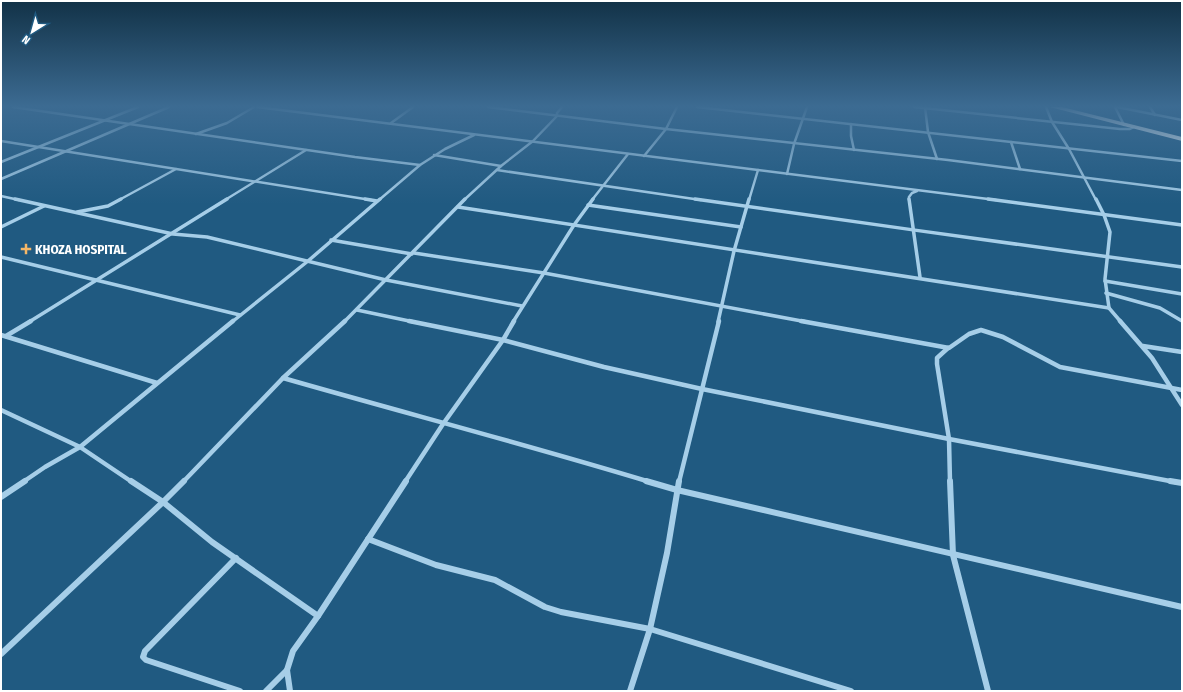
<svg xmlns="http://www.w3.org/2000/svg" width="1183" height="692" font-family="'Fira Sans Condensed',sans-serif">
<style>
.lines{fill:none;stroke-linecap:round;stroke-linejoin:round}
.street-far3{stroke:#a6cee8;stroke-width:2.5}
.street-far2{stroke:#a6cee8;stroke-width:3.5}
.street-far1{stroke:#a6cee8;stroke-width:4.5}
.street{stroke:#a6cee8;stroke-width:6}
.highway{fill:#fff;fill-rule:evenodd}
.poi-dot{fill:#f5b767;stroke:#205a81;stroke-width:1.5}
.labels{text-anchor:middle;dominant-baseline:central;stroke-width:3.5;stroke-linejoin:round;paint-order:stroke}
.poi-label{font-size:13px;font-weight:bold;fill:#fff;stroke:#205a81;text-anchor:start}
</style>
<rect width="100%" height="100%" fill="#205a81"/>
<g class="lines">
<g class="street-far3">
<path d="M13 107 355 157 420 165"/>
<path d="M257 107 996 200"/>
<path d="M488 107 666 129 948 160 1182 190"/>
<path d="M697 107 1182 161"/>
<path d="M914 107 1120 129H1130L1134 127"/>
<path d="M925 107 928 132 937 159"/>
<path d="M1046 107 1052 122 1069 149 1096 200"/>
<path d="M1115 107 1124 125"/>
<path d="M1117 107 1182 120"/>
<path d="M1150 107 1155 115"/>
<path d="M391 123 413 107"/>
<path d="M851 124V136L854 150"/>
<path d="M196 134 227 123 254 107"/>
<path d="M1 141 371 200"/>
<path d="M1011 142 1020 169"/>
<path d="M434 155 501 166"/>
<path d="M644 156 666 129 677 107"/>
<path d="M1 162 138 107"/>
<path d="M497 170 701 200"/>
<path d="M787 174 794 144 807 107"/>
<path d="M1 179 169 107"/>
<path d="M1 196 19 200"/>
<path d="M119 200 176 169"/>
<path d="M225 200 306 150"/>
<path d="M379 200 420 165 445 149 474 135"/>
<path d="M464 200 501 166 533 141 557 116V113L562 107"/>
<path d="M592 200 628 154"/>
<path d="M749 200 758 170"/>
<path d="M909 200V197L912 193 917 191"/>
</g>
<g class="street-far2">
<path d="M15 199 173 234 207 237 386 280 522 306"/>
<path d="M365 199 377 201"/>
<path d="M695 199C857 223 1020 244 1182 267"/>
<path d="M909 199 920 277"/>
<path d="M988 199 1182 225"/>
<path d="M1096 199 1104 215 1110 232 1105 279 1109 308 1121 322"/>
<path d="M588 205 741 227"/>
<path d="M458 207 1109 308"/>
<path d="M77 212 108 206 121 199"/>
<path d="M1 227 44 206"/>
<path d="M331 240 412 254"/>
<path d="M414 253 544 273 807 322"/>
<path d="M1 257 240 315"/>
<path d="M1105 281 1182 294"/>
<path d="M1106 293 1160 308 1182 321"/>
<path d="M357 310 414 322"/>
<path d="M29 322 227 199"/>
<path d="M232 322 308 261 380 199"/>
<path d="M344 322 465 199"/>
<path d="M513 322 574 225 593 199"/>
<path d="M718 322 734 251 749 199"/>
</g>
<g class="street-far1">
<path d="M409 321 503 340 604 367 702 389 949 439 1175 482"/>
<path d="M801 321 949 348 969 334 981 330 1003 337 1060 367 1182 390"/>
<path d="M1120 321 1152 358 1182 405"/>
<path d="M1 335 157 383"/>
<path d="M6 336 31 321"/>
<path d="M1143 346 1182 352"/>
<path d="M948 348 937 358V364L949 439 950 482"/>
<path d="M283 378C405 413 528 445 650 482"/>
<path d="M1 410 80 447 132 482"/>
<path d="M23 482 45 467 80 447 233 321"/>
<path d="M183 482 283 378 345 321"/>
<path d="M405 482 443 424 503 340 514 321"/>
<path d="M679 482 719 321"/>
</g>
<g class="street">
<path d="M131 481 163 502 212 542 318 616"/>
<path d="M646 481 677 490 1182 607"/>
<path d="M950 481 953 555 988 691"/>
<path d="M1170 481 1182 483"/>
<path d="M1 497 25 481"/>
<path d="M368 539 436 565 495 580 545 607 561 612 650 629 851 691"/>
<path d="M236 558 145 651 143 657 146 660 240 691"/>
<path d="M1 654 163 502 184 481"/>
<path d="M266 691 287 670"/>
<path d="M290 691 287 670 293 651 318 616 406 481"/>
<path d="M630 691 650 629 667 553 679 481"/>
</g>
<path class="highway" d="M1050 107H1062L1182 137V141Z"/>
</g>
<linearGradient id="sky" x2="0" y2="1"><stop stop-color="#123247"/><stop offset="0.52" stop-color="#3c6b92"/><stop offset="1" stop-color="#3c6b92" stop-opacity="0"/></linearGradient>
<rect width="1183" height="204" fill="url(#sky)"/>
<path class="poi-dot" d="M24 243h4v4h4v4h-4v4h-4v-4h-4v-4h4z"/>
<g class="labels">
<g class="poi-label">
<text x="35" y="249">KHOZA HOSPITAL</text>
</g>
</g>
<rect width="1183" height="692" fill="none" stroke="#ffffff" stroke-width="4"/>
<g transform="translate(32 32) rotate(217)" stroke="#205a81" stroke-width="3" paint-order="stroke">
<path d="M0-3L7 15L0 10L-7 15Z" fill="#ffffff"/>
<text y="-6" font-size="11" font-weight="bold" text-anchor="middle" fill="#ffffff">N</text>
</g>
</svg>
